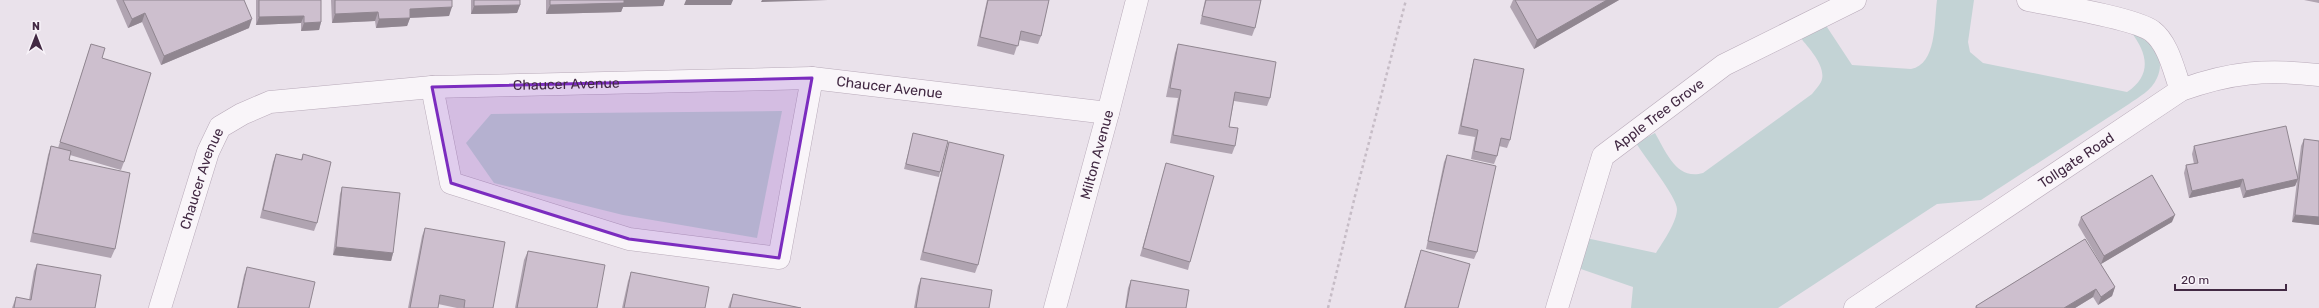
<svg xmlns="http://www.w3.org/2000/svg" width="2319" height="308" font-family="Rubik,sans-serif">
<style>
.green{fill:#c3d3d5}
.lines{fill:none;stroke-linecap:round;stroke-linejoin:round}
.minor-casing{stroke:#b8aab9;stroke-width:23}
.path{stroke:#c6bcc6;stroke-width:2.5;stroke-dasharray:3 3;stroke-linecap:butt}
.minor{stroke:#f9f5f9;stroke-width:22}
.wall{fill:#b0a4b1}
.shaded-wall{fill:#908690}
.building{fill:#cdbfce;stroke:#908690}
.marked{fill:#7b2cbf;fill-opacity:0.2;stroke:#7b2cbf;stroke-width:3;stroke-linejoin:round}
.labels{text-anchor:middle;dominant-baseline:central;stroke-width:3;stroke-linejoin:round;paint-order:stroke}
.street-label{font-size:14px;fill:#422943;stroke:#f7f2f8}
</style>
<rect width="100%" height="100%" fill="#eae2eb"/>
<g class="green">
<path d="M1937 0H1974L1968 42 1970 52 1983 63 2127 92C2152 75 2148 54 2131 32 2150 39 2167 57 2157 78 2152 90 2139 97 2129 104L1981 200 1937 204 1778 308H1631L1633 287 1578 268 1586 238 1656 253C1663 242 1677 222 1677 209 1677 197 1643 155 1636 143L1655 133C1666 152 1677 181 1703 173L1812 94C1815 90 1819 86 1821 82 1828 67 1807 46 1799 36L1825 24 1852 65 1911 69C1937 64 1934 22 1937 0Z"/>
<path d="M782 111 757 238 623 215 494 183 466 143 491 114Z"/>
</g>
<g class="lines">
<g class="minor-casing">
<g id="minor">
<path d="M2028 0C2053 5 2134 18 2152 31 2169 44 2174 72 2181 90"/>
<path d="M432 87 451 183 629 239 779 258 812 78"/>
<path id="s1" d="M160 308 208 152 220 127 242 114 270 102 432 87 812 78 1108 113"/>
<path id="s2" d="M1055 308 1108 113 1137 0"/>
<path id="s3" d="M1557 308 1603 156 1724 65 1855 0"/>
<path id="s4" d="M1855 308 2181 90C2231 72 2266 69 2319 75"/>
</g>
</g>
<path class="path" d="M1328 308 1355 196 1406 0"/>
<use href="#minor" class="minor"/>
</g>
<g class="wall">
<path d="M116 0H244L249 28 161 65 142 22 128 28Z"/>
<path d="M256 0H321V22L319 30 301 31V23L256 25Z"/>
<path d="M331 0H452L449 16 410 18 407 26 376 28 375 21 332 23Z"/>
<path d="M471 0H520V5L517 13 471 14Z"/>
<path d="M546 0H665L663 6 623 7 621 12 546 14Z"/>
<path d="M987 0H1049L1041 36 1038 44 1019 40 1014 55 977 46Z"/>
<path d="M1205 0H1261L1255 28 1252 36 1200 24Z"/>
<path d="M1513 0H1619L1534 49 1510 7Z"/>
<path d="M2304 0H2319V3Z"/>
<path d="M91 44 102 58 124 162 121 170 70 155 69 160 115 249 111 258 30 242 48 155 51 146 58 148Z"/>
<path d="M1178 44 1270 98 1267 106 1234 101 1229 127 1235 146 1232 154 1170 143 1178 98 1166 97 1175 53Z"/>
<path d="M1474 59 1510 140 1507 148 1499 146 1497 156 1494 164 1471 159 1475 137 1458 134 1472 67Z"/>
<path d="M913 133 940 172 939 177 904 169 912 138Z"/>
<path d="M2304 139 2319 225 2292 222 2297 181 2295 186 2243 198 2240 187 2189 198 2184 173 2186 165 2194 164 2192 154 2194 146 2297 177 2301 146Z"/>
<path d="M949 142 978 265 975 273 920 260 946 151Z"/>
<path d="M276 154 301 160 303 154 317 223 314 231 260 218 273 162Z"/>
<path d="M1447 155 1477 252 1474 259 1426 249 1444 162Z"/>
<path d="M1166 163 1190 262 1188 270 1140 256 1164 171Z"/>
<path d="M342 187 393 253 391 261 333 255 340 194Z"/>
<path d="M2081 217 2172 222 2101 264 2078 225Z"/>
<path d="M425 228 493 308H457L438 304V308H408L422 236Z"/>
<path d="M2085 239 2115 287 2112 296 2098 305 2093 297 2075 308H1975L1976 306Z"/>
<path d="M1421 250 1458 308H1404Z"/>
<path d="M528 251 597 308H515L524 260Z"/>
<path d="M37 264 95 308H12L16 297 29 300 34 271Z"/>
<path d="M247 267 309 308H237L244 275Z"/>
<path d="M631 272 705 308H622L628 281Z"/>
<path d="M921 278 989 308H914L918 286Z"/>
<path d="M1131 280 1186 308H1125L1128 288Z"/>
<path d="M733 294 801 308H728L730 302Z"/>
</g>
<g class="shaded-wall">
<path d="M624 0H665L663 6 623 7 621 12 546 14 550 5Z"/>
<path d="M686 0H733L731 5H684Z"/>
<path d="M762 0H828L761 2Z"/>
<path d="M1607 0H1619L1534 49 1537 40Z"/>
<path d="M520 5 517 13 471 14 474 6Z"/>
<path d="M452 7 449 16 406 18 410 9Z"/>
<path d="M378 12 375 21 332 23 335 14Z"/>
<path d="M145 13 142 22 128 28 132 19Z"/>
<path d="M304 16 301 23 256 25 259 17Z"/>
<path d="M410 18 407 26 376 28 379 19Z"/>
<path d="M252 19 249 28 161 65 164 56Z"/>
<path d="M321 22 319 30 301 31 304 23Z"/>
<path d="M2243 179 2240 187 2189 198 2192 191Z"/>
<path d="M2298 179 2295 186 2243 198 2246 191Z"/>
<path d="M2175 215 2172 222 2101 264 2104 256Z"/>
<path d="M2295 215 2319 217V225L2292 222Z"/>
<path d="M336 247 393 253 391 261 333 255Z"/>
<path d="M2115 287 2112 296 2098 305 2101 297Z"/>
<path d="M2096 289 2093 297 2075 308H2064Z"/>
</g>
<g class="building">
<path d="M123 0H244L252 19 164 56 145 13 132 19Z"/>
<path d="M259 0H321V22L304 23V16L259 17Z"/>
<path d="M335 0H452V7L410 9V18L379 19 378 12 335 14Z"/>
<path d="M474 0H520V5L474 6Z"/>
<path d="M550 0H624V3L550 5Z"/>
<path d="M988 0H1049L1041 36 1021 31 1018 46 980 37Z"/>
<path d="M1206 0H1261L1255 28 1202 16Z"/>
<path d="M1515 0H1607L1537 40Z"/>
<path d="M91 44 105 48 102 58 151 73 124 162 60 142Z"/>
<path d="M1178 44 1276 62 1270 98 1235 92 1229 127 1238 128 1235 146 1173 135 1181 90 1170 88Z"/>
<path d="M1474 59 1524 69 1510 140 1501 138 1497 156 1474 151 1478 130 1461 126Z"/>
<path d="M2286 126 2298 179 2246 191 2243 179 2192 191 2186 165 2198 163 2194 146Z"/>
<path d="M913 133 948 141 940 172 906 164Z"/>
<path d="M2304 139 2319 141V217L2295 215Z"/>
<path d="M949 142 1004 155 978 265 923 252Z"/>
<path d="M51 146 71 151 69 160 130 173 115 249 33 233Z"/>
<path d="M276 154 302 160 303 154 331 162 317 223 263 210Z"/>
<path d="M1447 155 1496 166 1477 252 1428 241Z"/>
<path d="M1166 163 1214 176 1190 262 1143 248Z"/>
<path d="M2152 175 2175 215 2104 256 2081 217Z"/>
<path d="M342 187 400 193 393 253 336 247Z"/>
<path d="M425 228 505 242 493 308H464L465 300 440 295 438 308H410Z"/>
<path d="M2085 239 2115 287 2101 297 2096 289 2064 308H1977L1976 306Z"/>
<path d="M1421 250 1470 264 1458 308H1405Z"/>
<path d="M528 251 605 265 597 308H517Z"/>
<path d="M37 264 101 275 95 308H14L16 297 31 300Z"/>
<path d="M247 267 315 282 309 308H238Z"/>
<path d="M631 272 709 287 705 308H624Z"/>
<path d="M921 278 992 290 989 308H916Z"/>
<path d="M1131 280 1189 290 1186 308H1126Z"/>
<path d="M733 294 801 308H730Z"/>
</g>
<path class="marked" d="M812 78 779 258 629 239 451 183 432 87Z"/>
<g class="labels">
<g class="street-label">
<text stroke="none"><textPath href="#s1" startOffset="544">Chaucer Avenue</textPath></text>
<text stroke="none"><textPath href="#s1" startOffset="868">Chaucer Avenue</textPath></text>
<text stroke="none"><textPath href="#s3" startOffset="228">Apple Tree Grove</textPath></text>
<text stroke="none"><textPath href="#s2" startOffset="159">Milton Avenue</textPath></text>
<text stroke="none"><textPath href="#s4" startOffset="266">Tollgate Road</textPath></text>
<text stroke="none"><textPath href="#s1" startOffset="136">Chaucer Avenue</textPath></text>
</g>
</g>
<g transform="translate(36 36)" stroke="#f7f2f8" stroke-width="3" paint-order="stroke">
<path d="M0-3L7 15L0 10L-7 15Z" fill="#422943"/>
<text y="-6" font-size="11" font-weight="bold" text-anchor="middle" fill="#422943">N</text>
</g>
<path d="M2175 284v6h111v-6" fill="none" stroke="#422943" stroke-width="2"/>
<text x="2181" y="284" font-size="12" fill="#422943" stroke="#f7f2f8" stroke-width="3" paint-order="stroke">20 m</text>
</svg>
